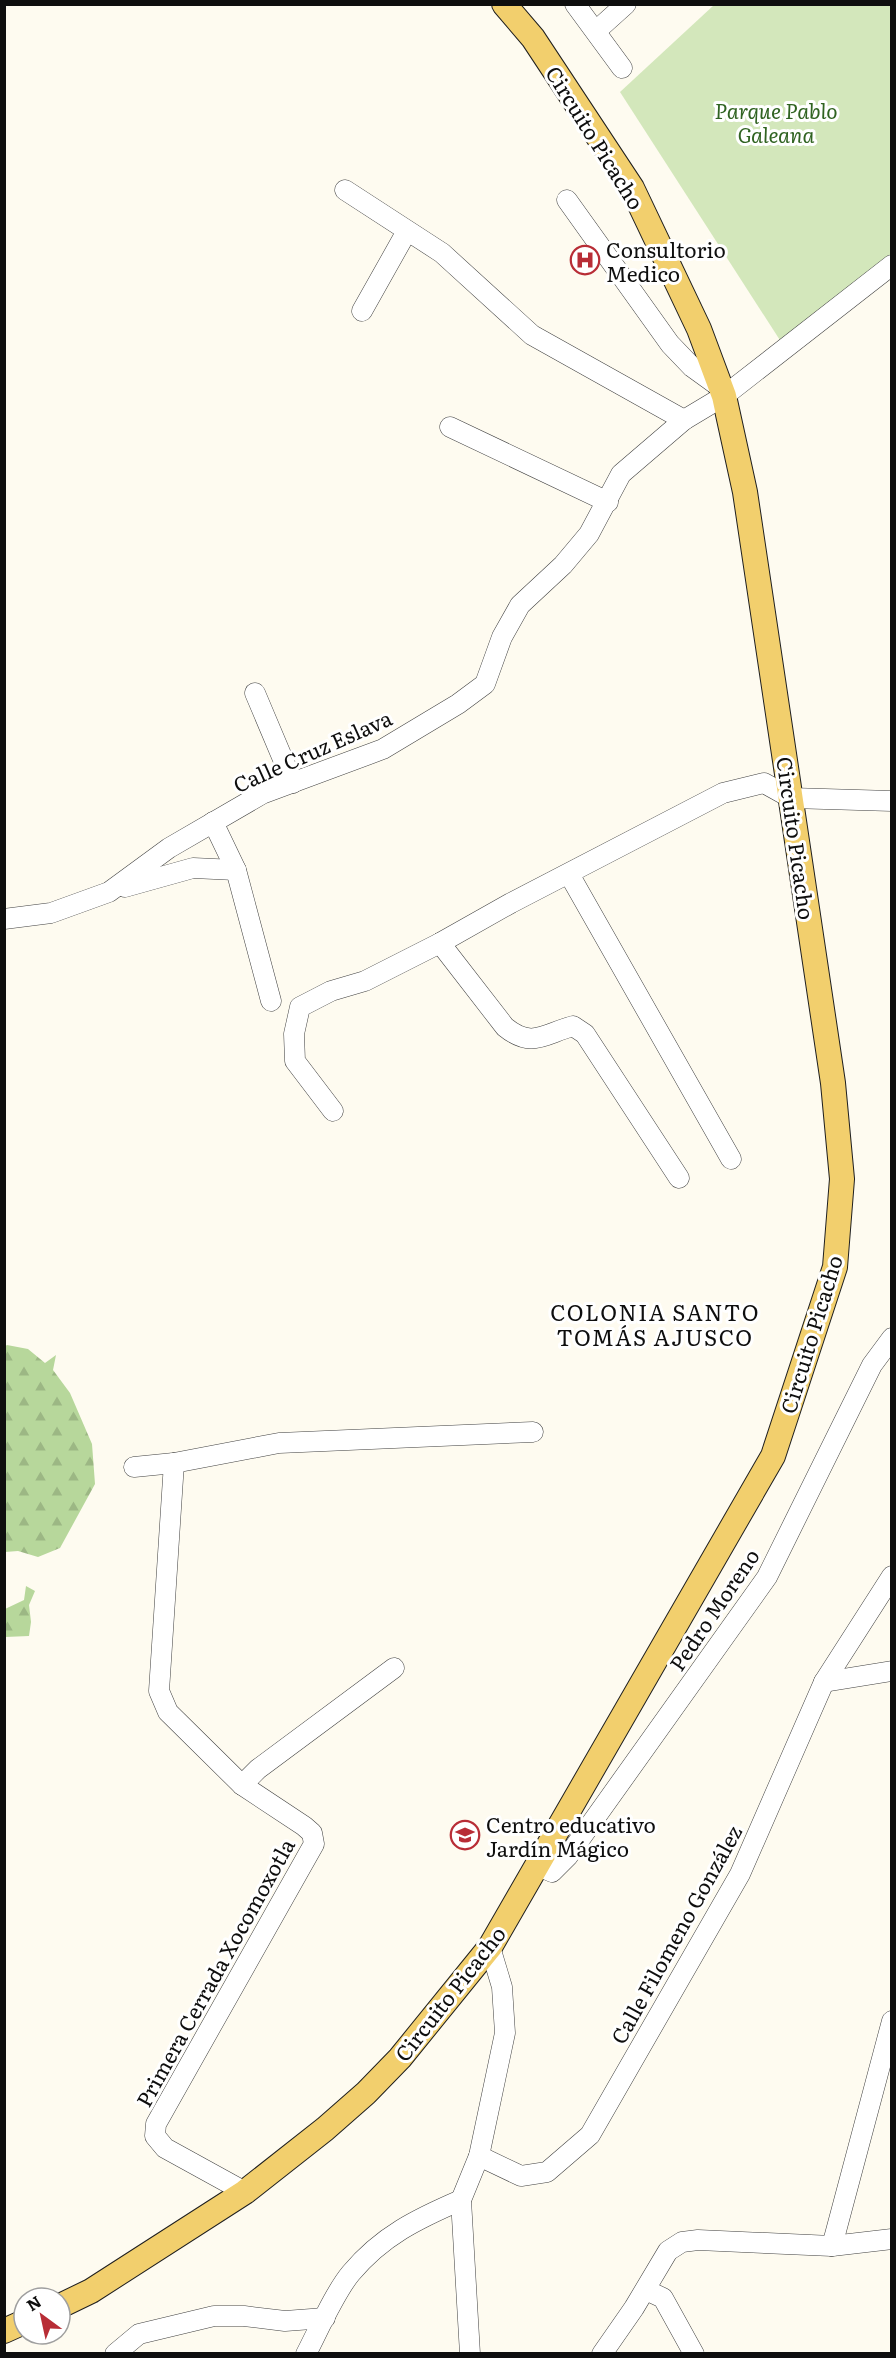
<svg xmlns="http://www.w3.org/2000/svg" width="896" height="2358" font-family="Literata,serif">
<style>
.grass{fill:#d3e7bb}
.forest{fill:url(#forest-firs)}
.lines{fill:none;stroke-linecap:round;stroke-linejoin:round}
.minor-casing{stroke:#414141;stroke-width:21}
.major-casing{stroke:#1f1f1f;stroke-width:26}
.minor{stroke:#fff;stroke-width:20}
.major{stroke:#f2cf6d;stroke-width:24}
.labels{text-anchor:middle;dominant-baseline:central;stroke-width:6;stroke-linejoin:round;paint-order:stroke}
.park-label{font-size:21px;font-style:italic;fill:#306321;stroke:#fff}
.street-label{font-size:21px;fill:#0e0e0e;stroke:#fff}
.poi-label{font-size:21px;fill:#0e0e0e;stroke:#fff;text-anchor:start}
.neighbourhood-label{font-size:22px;letter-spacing:1.5px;fill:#0e0e0e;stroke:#fff}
</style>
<defs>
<pattern id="forest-firs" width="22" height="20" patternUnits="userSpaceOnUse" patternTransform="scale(1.5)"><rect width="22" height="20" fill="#b7d79b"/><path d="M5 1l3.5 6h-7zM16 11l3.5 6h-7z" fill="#9cb784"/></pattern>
</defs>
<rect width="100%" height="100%" fill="#fefbf0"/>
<path class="grass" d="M714 5H891V265L785 348 620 92Z"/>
<g class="forest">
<path d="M7 1345 28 1349 45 1363 56 1355 53 1370 70 1393 92 1444 95 1484 60 1548 38 1557 18 1551 5 1552 4 1347Z"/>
<path d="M26 1586 35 1591 29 1605 31 1622 29 1636 5 1637V1609L24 1600Z"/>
</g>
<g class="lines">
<g class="minor-casing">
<g id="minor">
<path d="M575 4 622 68"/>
<path d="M596 31 626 4"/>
<path d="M345 190 442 253 532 335 684 420"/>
<path d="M567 200 670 344 692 367 721 388"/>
<path d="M362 311 407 231"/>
<path d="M450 427 608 502"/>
<path d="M255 693 293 783"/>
<path d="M213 822 236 870 271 1001"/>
<path d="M569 874 731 1159"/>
<path d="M125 887 193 868 236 870"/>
<path d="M4 919 51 913 109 892 169 848 262 794 383 749 458 704 485 684 502 637 520 605 563 565 589 534 621 474 684 420 724 396 892 265"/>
<path d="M440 943 505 1027C532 1049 544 1034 573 1026L585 1034 679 1178"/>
<path d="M333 1111 295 1061 294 1034 300 1007 331 991 365 981 440 943 511 903 723 793 764 783 791 798 892 801"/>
<path d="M174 1463 159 1691 168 1712 242 1785 304 1826 312 1833 314 1844 156 2124 155 2136 165 2148 245 2192"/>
<path d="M134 1467 174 1463 279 1443 533 1432"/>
<path d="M824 1682 892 1671"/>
<path d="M242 1785 258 1769 394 1668"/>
<path d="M536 1865 552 1872 568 1856 767 1577 872 1365 892 1338"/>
<path d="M479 2156 521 2176 547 2172 590 2135 740 1874 824 1682 892 1576"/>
<path d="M832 2246 892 2021"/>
<path d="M646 2290 663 2298 694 2354"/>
<path d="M115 2354 139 2334 214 2316H244L285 2321 325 2318"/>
<path d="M306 2354C318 2331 335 2292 351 2273 382 2236 417 2219 461 2200"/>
<path d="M470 2354 461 2200 479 2156 505 2033 502 1987 490 1947"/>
<path d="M602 2354 634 2308 668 2251 682 2242 698 2240 832 2246 892 2239"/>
</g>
</g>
<g class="major-casing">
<g id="major">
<path d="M60 2306 91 2291 245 2192 325 2129 366 2093 400 2058 490 1947 773 1456 835 1267 842 1179 833 1083 745 492 724 396 699 329 632 188 533 38 504 4"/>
<path d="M4 2331 24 2322"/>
</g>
</g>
<use href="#minor" class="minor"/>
<use href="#major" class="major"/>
</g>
<defs>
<g id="hospital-ring" transform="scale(1.5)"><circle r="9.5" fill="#fff" stroke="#b82d36" stroke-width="1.5"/><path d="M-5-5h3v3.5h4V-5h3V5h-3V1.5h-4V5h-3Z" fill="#b82d36"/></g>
<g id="school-ring" transform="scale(1.5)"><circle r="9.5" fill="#fff" stroke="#b82d36" stroke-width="1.5"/><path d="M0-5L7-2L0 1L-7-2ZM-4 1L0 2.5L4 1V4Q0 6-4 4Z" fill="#b82d36"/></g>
</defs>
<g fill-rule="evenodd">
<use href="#hospital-ring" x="585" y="260"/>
<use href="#school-ring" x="465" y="1835"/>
</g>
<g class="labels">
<g class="park-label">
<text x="776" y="109">Parque Pablo<tspan x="776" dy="24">Galeana</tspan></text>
</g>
<g class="street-label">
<text transform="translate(596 137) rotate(58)">Circuito Picacho</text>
<text transform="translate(312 750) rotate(-24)">Calle Cruz Eslava</text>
<text transform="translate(797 838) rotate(82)">Circuito Picacho</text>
<text transform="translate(810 1334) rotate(-73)">Circuito Picacho</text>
<text transform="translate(713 1609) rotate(-56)">Pedro Moreno</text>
<text transform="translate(675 1934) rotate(-61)">Calle Filomeno González</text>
<text transform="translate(214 1972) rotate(-61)">Primera Cerrada Xocomoxotla</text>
<text transform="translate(449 1993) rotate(-52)">Circuito Picacho</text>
</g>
<g class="poi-label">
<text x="606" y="248">Consultorio<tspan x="606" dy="24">Medico</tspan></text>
<text x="486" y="1823">Centro educativo<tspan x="486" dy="24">Jardín Mágico</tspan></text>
</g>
<g class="neighbourhood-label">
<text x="655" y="1311">COLONIA SANTO<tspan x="655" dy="25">TOMÁS AJUSCO</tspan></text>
</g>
</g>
<rect width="896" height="2358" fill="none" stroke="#0e0e0e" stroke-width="12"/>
<g transform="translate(42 2316) rotate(327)"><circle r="28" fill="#ffffff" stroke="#9f9f9f" stroke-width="1.5"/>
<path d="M0-4.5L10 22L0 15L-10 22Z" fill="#b82d36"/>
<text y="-9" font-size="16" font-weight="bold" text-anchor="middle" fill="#0e0e0e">N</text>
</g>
</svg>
